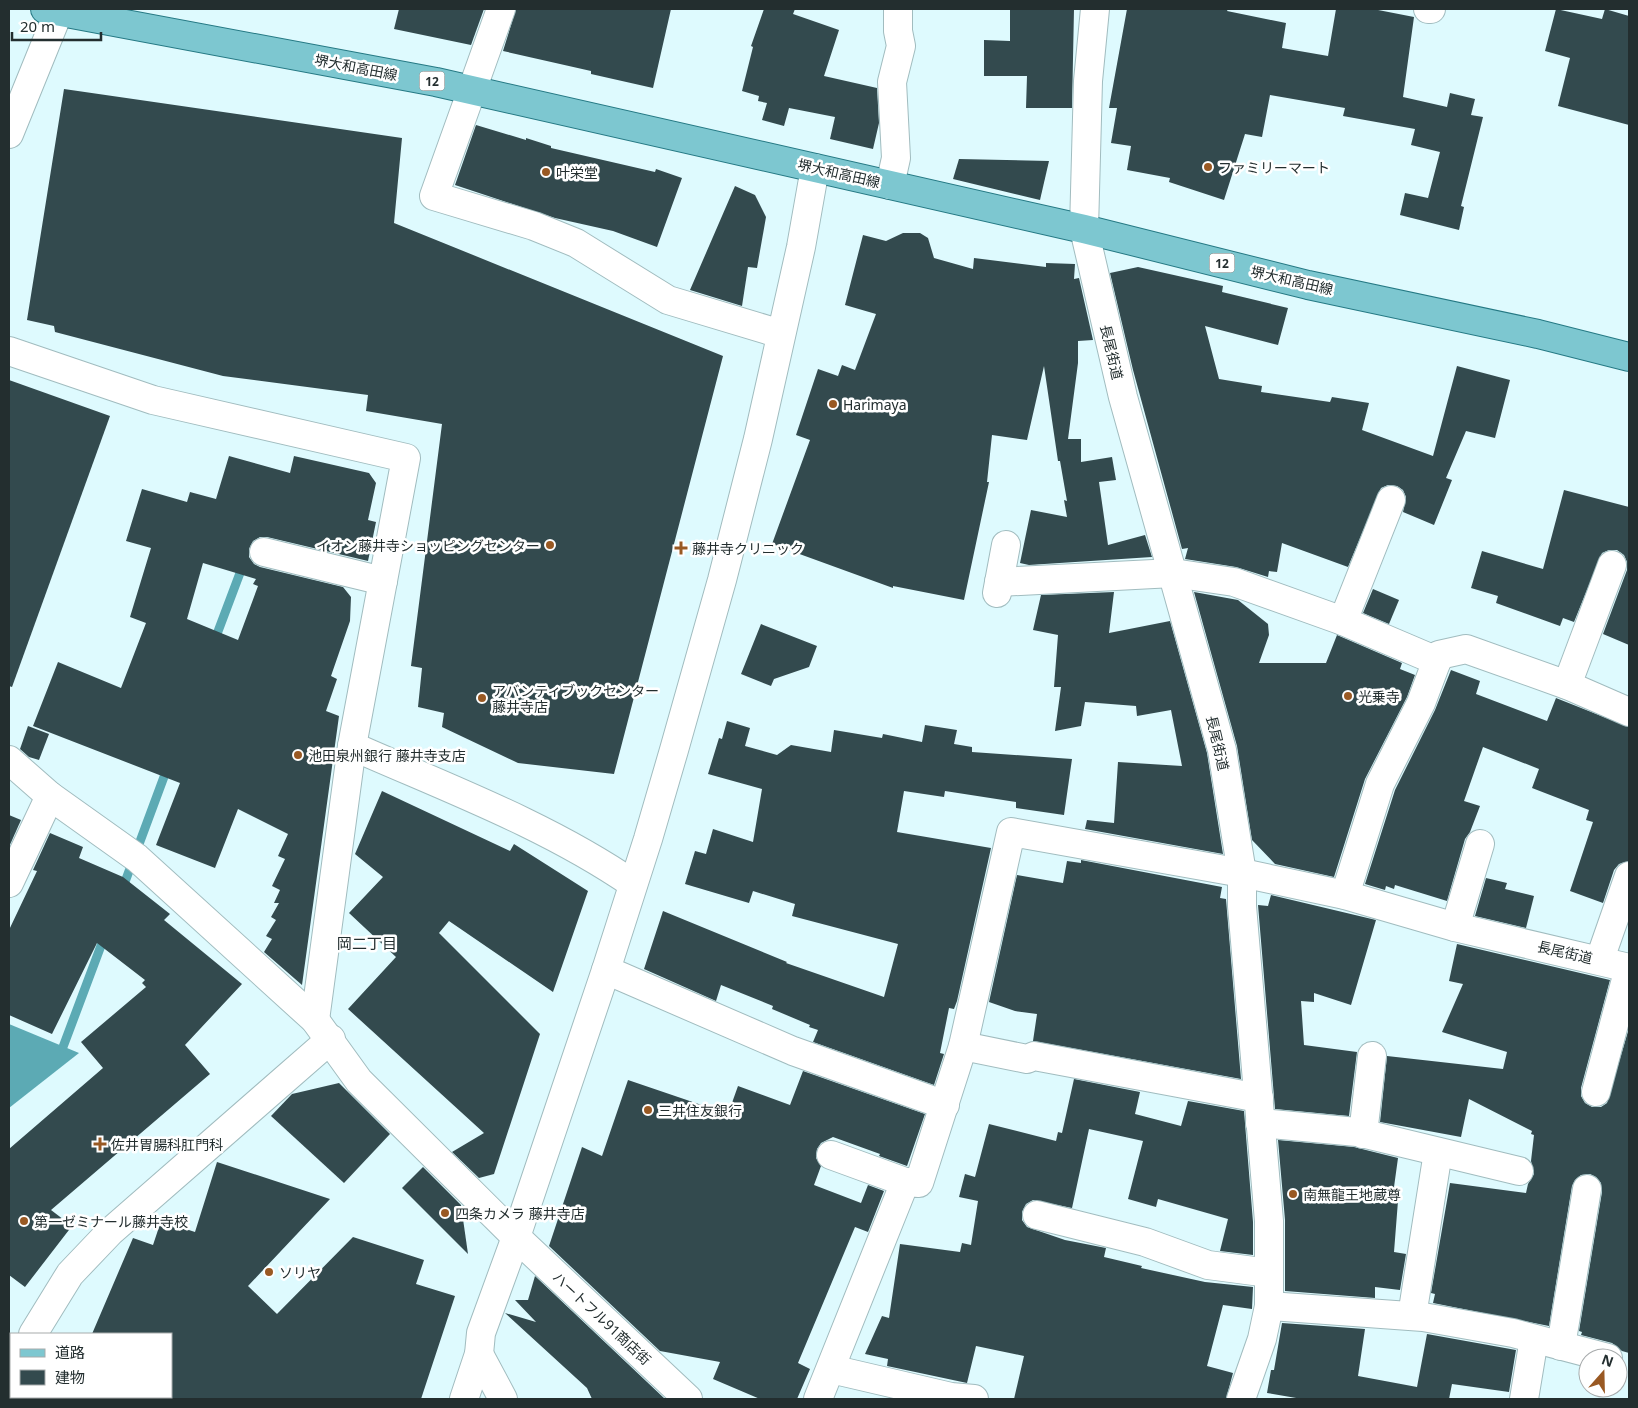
<svg xmlns="http://www.w3.org/2000/svg" width="1638" height="1408" font-family="'Noto Sans','Noto Sans JP',sans-serif">
<style>
.water{fill:#5caab4}
.lines{fill:none;stroke-linecap:round;stroke-linejoin:round}
.stream{stroke:#5caab4;stroke-width:9}
.building{fill:#334a4e;fill-rule:evenodd}
.minor-casing{stroke:#a1bcbf;stroke-width:30}
.major-casing{stroke:#257984;stroke-width:30}
.minor{stroke:#fff;stroke-width:28}
.major{stroke:#7dc7d0;stroke-width:28}
.poi-dot{fill:#995923;stroke:#fff;stroke-width:2}
.labels{text-anchor:middle;dominant-baseline:central;stroke-width:5;stroke-linejoin:round;paint-order:stroke}
.shield{fill:#fff;stroke:#656d6d;stroke-width:1}
.shield-label{font-size:12px;font-weight:bold;fill:#232e2f}
.street-label{font-size:14px;fill:#232e2f;stroke:#fff}
.poi-label{font-size:14px;fill:#232e2f;stroke:#fff;text-anchor:start}
.neighbourhood-label{font-size:15px;fill:#232e2f;stroke:#fff}
</style>
<rect width="100%" height="100%" fill="#defafe"/>
<path class="water" d="M9 1024 79 1053 9 1108Z"/>
<g class="lines">
<g class="stream">
<path d="M214 642 243 565"/>
<path d="M122 890 168 766"/>
<path d="M63 1047 105 935"/>
</g>
</g>
<g class="building">
<path d="M399 9H484L471 45 394 29Z"/>
<path d="M516 9H671L653 88 591 74V71L503 51Z"/>
<path d="M764 9H795L793 14 839 30 824 76 877 88 879 123 873 149 830 139 835 117 789 108 784 126 762 120 767 103 758 101 759 96 742 91 753 47 751 46Z"/>
<path d="M1010 9H1074L1072 108H1026L1027 76H984V40L1010 41Z"/>
<path d="M1127 9H1228L1227 11 1286 23 1282 48 1328 56 1336 9H1373L1414 17 1403 97 1447 107 1450 93 1475 99 1471 115 1483 117 1461 206 1464 207 1459 230 1400 215 1405 193 1428 198 1440 152 1411 145 1415 129 1343 116 1345 108 1270 95 1262 137 1245 134 1224 200 1169 182 1170 178 1127 170 1131 146 1111 143 1117 108H1109Z"/>
<path d="M1556 9 1602 19 1605 9 1629 16V125L1558 106 1570 58 1545 51Z"/>
<path d="M64 89 402 138 394 223 723 356 614 774 518 763 442 727 444 713 418 707 422 668 411 666 442 424 366 411 368 395 223 376 55 332 54 326 27 320Z"/>
<path d="M476 125 526 140V138L551 146V148L655 172 656 169 682 178 657 247 613 231 555 218 455 185Z"/>
<path d="M959 159 1049 161 1040 200 953 179Z"/>
<path d="M735 186 755 195 766 217 757 268 748 267 742 306 690 290Z"/>
<path d="M903 233H920L928 238 934 258 973 269 974 258 1046 267V263L1075 264 1074 279 1079 278 1093 340 1078 341V363L1068 439H1081V462L1112 457 1116 480 1099 482 1108 545 1145 535 1152 557 1029 565 1020 563 1031 510 1067 517 1064 500 1067 501 1060 461H1058L1044 366 1027 440 992 435 987 482H989L964 600 893 586V588L772 544 810 440 796 435 818 369 838 376 842 365 855 370 876 314 845 305 863 235 886 241Z"/>
<path d="M1138 267 1223 286 1222 292 1288 308 1278 345 1205 326 1219 379 1262 386 1261 392 1330 402 1332 397 1369 403 1362 430 1433 456 1457 366 1510 380 1495 438 1466 431 1446 478 1452 480 1434 525 1403 512 1406 497 1403 490 1397 486 1388 485 1381 488 1348 567 1282 543 1277 572 1269 571 1268 577 1236 567 1185 559 1188 548 1182 549 1133 370 1110 273Z"/>
<path d="M9 380 110 416 12 687 9 686Z"/>
<path d="M229 456 290 473 294 456 369 473 376 483 368 520 376 522 368 561 267 537H260L253 541 249 549V557L254 564 260 567 343 587 351 597 350 621 331 676 337 679 326 711 339 716 302 985 264 952 272 939 266 936 276 920 271 917 279 903H274L280 890 272 886 285 859 278 856 288 834 238 809 215 868 156 845 180 783 33 726 58 662 121 688 146 623 130 617 151 548 126 541 142 489 187 502 190 492 216 499ZM203 563 256 579 253 584 258 586 238 640 187 619Z"/>
<path d="M1564 490 1629 507V645L1603 634 1627 570V562L1624 555 1617 550H1609L1602 553 1574 622 1563 618 1560 626 1496 603 1498 596 1471 588 1482 551 1543 569Z"/>
<path d="M1373 589 1399 600 1389 624 1363 613Z"/>
<path d="M1114 592 1109 633 1170 621 1207 753 1223 854 1085 829 1087 820 1114 823 1118 762 1182 766 1171 710 1137 716 1136 706 1085 702 1081 726 1055 731 1061 687H1054L1058 635 1033 630 1041 595Z"/>
<path d="M1194 592 1238 600 1268 624 1269 635 1259 663H1326L1337 635 1402 663 1400 669 1415 675 1407 697 1365 779 1334 877 1275 864 1252 840 1237 746Z"/>
<path d="M761 624 817 646 809 667 774 679 771 686 741 674Z"/>
<path d="M1451 670 1480 681 1476 694 1547 721 1556 698 1629 727V861L1619 864 1614 870 1603 903 1570 891 1593 822 1586 820 1589 810 1532 788 1539 769 1483 747 1464 801 1480 806 1470 832 1465 839 1447 901 1395 885 1394 889 1386 886 1385 890 1365 884 1395 790 1435 710Z"/>
<path d="M727 721 750 728 745 746 777 755 791 745 831 752 834 730 882 738 883 734 922 742 925 725 957 730 954 744 972 747V752L1072 759 1064 815 1016 808V802L945 791 944 797 904 791 897 832 991 848 957 1001 954 1009 949 1008 940 1053 944 1054 934 1085 813 1042 818 1030 809 1027 810 1025 772 1009 773 1006 721 985 716 1001 644 969 663 911 787 962 786 963 884 997 898 944 792 916 795 904 753 891 749 903 685 884 695 851 706 854 713 829 753 842 762 789 708 774 719 738 722 739Z"/>
<path d="M28 726 49 734 39 760 29 757 20 749Z"/>
<path d="M382 791 510 851 514 844 588 891 553 992 449 921 439 933 540 1034 494 1174 479 1178 452 1152 484 1133 348 1009 396 957 349 913 383 877 355 854Z"/>
<path d="M9 815 21 820 9 847Z"/>
<path d="M50 833 83 847 79 858 123 877 170 914 164 920 242 984 185 1045 210 1074 51 1210 72 1226 25 1287 9 1275V1149L103 1068 81 1042 146 987 142 983 145 980 97 943 52 1034 9 1015V930L37 871 33 870Z"/>
<path d="M1081 860 1222 887 1220 898 1226 899 1241 1079 1033 1041 1037 1014 1015 1011 989 1002 1017 875 1063 883 1067 861 1081 863Z"/>
<path d="M1486 878 1507 883 1505 889 1534 896 1526 928 1475 916Z"/>
<path d="M1271 895 1376 920 1351 1005 1314 993V1002L1301 1001 1304 1045 1357 1052 1349 1116 1275 1109 1258 905 1268 906Z"/>
<path d="M1457 944 1610 980 1581 1088V1096L1585 1103 1592 1107H1601L1607 1103 1629 1028V1353L1622 1351 1612 1343 1581 1335 1582 1332 1579 1331 1602 1192 1601 1183 1596 1177 1590 1174 1581 1175 1575 1180 1572 1186 1549 1326 1433 1303 1435 1294 1431 1293 1450 1183 1526 1193 1528 1184 1534 1174 1531 1161 1534 1135 1531 1134 1532 1131 1469 1099 1461 1137 1380 1122 1387 1056 1503 1069 1507 1052 1442 1032 1463 984 1449 981Z"/>
<path d="M803 1071 925 1114 907 1166 879 1156 880 1154 833 1137 821 1143 817 1149 816 1158 821 1166 814 1185 861 1203 868 1185 884 1191 868 1232 855 1227 798 1363 810 1369 797 1399H760L713 1379 720 1362 660 1351 549 1246 582 1147 602 1156 628 1080 728 1114 738 1086 790 1105Z"/>
<path d="M1074 1079 1140 1092 1135 1114 1181 1126 1188 1101 1244 1111 1253 1222V1255L1220 1251 1228 1219 1158 1199 1156 1207 1128 1199 1143 1141 1089 1129 1072 1208 1033 1200 1026 1204 1022 1212V1220L1027 1227 1065 1240 1106 1248 1104 1257 1142 1266 1141 1268 1205 1282 1253 1287 1252 1309 1223 1305 1207 1366 1233 1373 1226 1399H1014L1024 1356 976 1346 967 1383 887 1366 888 1359 865 1354 882 1316 889 1318 900 1244 960 1252 962 1243 971 1245 978 1201 959 1197 965 1174 975 1177 989 1124 1056 1141 1058 1132 1062 1133Z"/>
<path d="M339 1083 390 1134 344 1183 271 1116 292 1094Z"/>
<path d="M1278 1140 1354 1147 1398 1158 1394 1187 1399 1188 1394 1252 1406 1254 1400 1290 1375 1287V1298L1285 1291V1220Z"/>
<path d="M217 1162 330 1199 248 1286 277 1314 353 1237 424 1260 416 1284 455 1296 421 1399H171V1334H92L133 1238 153 1245 161 1221 195 1232Z"/>
<path d="M423 1167 461 1205 468 1254 402 1188Z"/>
<path d="M535 1276 665 1399H592L587 1388 505 1313 536 1322 515 1300H528Z"/>
<path d="M1282 1323 1365 1329 1358 1376 1417 1387 1427 1334 1516 1350 1509 1392 1452 1384 1449 1399H1302L1267 1393 1271 1370H1274Z"/>
</g>
<g class="lines">
<g class="minor-casing">
<g id="minor">
<path d="M501 9 434 196 534 226 576 243 668 300 781 334"/>
<path d="M1095 9 1088 81 1084 229 1123 397 1222 750 1242 873V906L1269 1221V1306L1262 1339 1241 1399"/>
<path d="M1428 9H1431"/>
<path d="M9 134 59 11"/>
<path d="M890 185 896 158 892 82 901 46 898 31V9"/>
<path d="M9 351 153 400 406 458 352 746 315 1020"/>
<path d="M264 552 383 581"/>
<path d="M999 582 1173 573 1234 582 1343 621 1437 661"/>
<path d="M997 593 1006 545"/>
<path d="M1343 621 1391 500"/>
<path d="M1567 685 1612 565"/>
<path d="M352 746C447 788 547 825 633 884"/>
<path d="M9 760 50 796 137 858 315 1020 359 1081 516 1237 688 1399"/>
<path d="M9 883 50 796"/>
<path d="M1345 895 1380 784 1421 703 1439 655 1466 649 1567 685 1629 712"/>
<path d="M1455 927 1480 844"/>
<path d="M1600 959 1629 876"/>
<path d="M606 970 793 1051 945 1105"/>
<path d="M963 1046 1027 1059 1034 1056 1259 1098"/>
<path d="M1596 1092 1629 968"/>
<path d="M1260 1123 1357 1132 1519 1171"/>
<path d="M1363 1134 1372 1056"/>
<path d="M831 1155 905 1182"/>
<path d="M1037 1215 1145 1242 1208 1265 1269 1273"/>
<path d="M1269 1306 1423 1317 1513 1333 1608 1358"/>
<path d="M1412 1316 1438 1152"/>
<path d="M33 1334 70 1274 110 1232 331 1039"/>
<path d="M1561 1346 1587 1189"/>
<path d="M479 1354 503 1399"/>
<path d="M831 1369 951 1397 974 1399"/>
<path d="M9 1373 11 1369"/>
<path d="M464 1399 479 1354 481 1333 516 1237 606 970 648 839 674 750 722 580 758 439 801 247 815 168"/>
<path d="M818 1399 905 1182 919 1183 963 1046 1011 832 1242 873 1345 895 1455 927 1629 968"/>
<path d="M1524 1399 1534 1339"/>
</g>
</g>
<g class="major-casing">
<path id="major" d="M45 9 436 82 1084 229 1308 285 1538 334 1629 357"/>
</g>
<use href="#minor" class="minor"/>
<use href="#major" class="major"/>
</g>
<g class="poi-dot">
<circle cx="1208" cy="167" r="5"/>
<circle cx="546" cy="172" r="5"/>
<circle cx="833" cy="404" r="5"/>
<circle cx="550" cy="545" r="5"/>
<path d="M678.5 540.5h5v5h5v5h-5v5h-5v-5h-5v-5h5z"/>
<circle cx="1348" cy="696" r="5"/>
<circle cx="482" cy="698" r="5"/>
<circle cx="298" cy="755" r="5"/>
<circle cx="648" cy="1110" r="5"/>
<path d="M97.5 1136.5h5v5h5v5h-5v5h-5v-5h-5v-5h5z"/>
<circle cx="1293" cy="1194" r="5"/>
<circle cx="445" cy="1213" r="5"/>
<circle cx="24" cy="1221" r="5"/>
<circle cx="269" cy="1272" r="5"/>
</g>
<g class="labels">
<g class="shield">
<rect x="419.5" y="71.5" width="25" height="19" rx="4"/>
<rect x="1209.5" y="253.5" width="25" height="19" rx="4"/>
</g>
<g class="shield-label">
<text x="432" y="81">12</text>
<text x="1222" y="263">12</text>
</g>
<g class="street-label">
<text transform="translate(356 67) rotate(11)">堺大和高田線</text>
<text transform="translate(839 173) rotate(13)">堺大和高田線</text>
<text transform="translate(1292 280) rotate(13)">堺大和高田線</text>
<text transform="translate(1112 352) rotate(77)">長尾街道</text>
<text transform="translate(1218 743) rotate(77)">長尾街道</text>
<text transform="translate(1565 952) rotate(13)">長尾街道</text>
<text transform="translate(602 1318) rotate(43)">ハートフル91商店街</text>
</g>
<g class="poi-label">
<text x="1218" y="167">ファミリーマート</text>
<text x="556" y="172">叶栄堂</text>
<text x="843" y="404">Harimaya</text>
<text x="540" y="545" text-anchor="end">イオン藤井寺ショッピングセンター</text>
<text x="692" y="548">藤井寺クリニック</text>
<text x="492" y="690">アバンティブックセンター<tspan x="492" dy="16">藤井寺店</tspan></text>
<text x="1358" y="696">光乗寺</text>
<text x="308" y="755">池田泉州銀行 藤井寺支店</text>
<text x="658" y="1110">三井住友銀行</text>
<text x="111" y="1144">佐井胃腸科肛門科</text>
<text x="1303" y="1194">南無龍王地蔵尊</text>
<text x="455" y="1213">四条カメラ 藤井寺店</text>
<text x="34" y="1221">第一ゼミナール藤井寺校</text>
<text x="279" y="1272">ソリヤ</text>
</g>
<g class="neighbourhood-label">
<text x="367" y="943">岡二丁目</text>
</g>
</g>
<rect width="1638" height="1408" fill="none" stroke="#232e2f" stroke-width="20"/>
<rect x="10" y="1333" width="162" height="65" fill="#ffffff" stroke="#a7abac"/>
<rect x="20" y="1349" width="25" height="8" fill="#7dc7d0" stroke="#a7abac"/>
<text x="55" y="1358" font-size="15" fill="#232e2f">道路</text>
<rect x="20" y="1370" width="25" height="15" fill="#334a4e" stroke="#a7abac"/>
<text x="55" y="1383" font-size="15" fill="#232e2f">建物</text>
<g transform="translate(1603 1373) rotate(20)"><circle r="24" fill="#ffffff" stroke="#a7abac"/>
<path d="M0-4L9 19L0 12L-9 19Z" fill="#995923"/>
<text y="-8" font-size="14" font-weight="bold" text-anchor="middle" fill="#232e2f">N</text>
</g>
<path d="M12 32v8h89v-8" fill="none" stroke="#232e2f" stroke-width="2.5"/>
<text x="20" y="32" font-size="15" fill="#232e2f" stroke="#ffffff" stroke-width="4" paint-order="stroke">20 m</text>
</svg>
